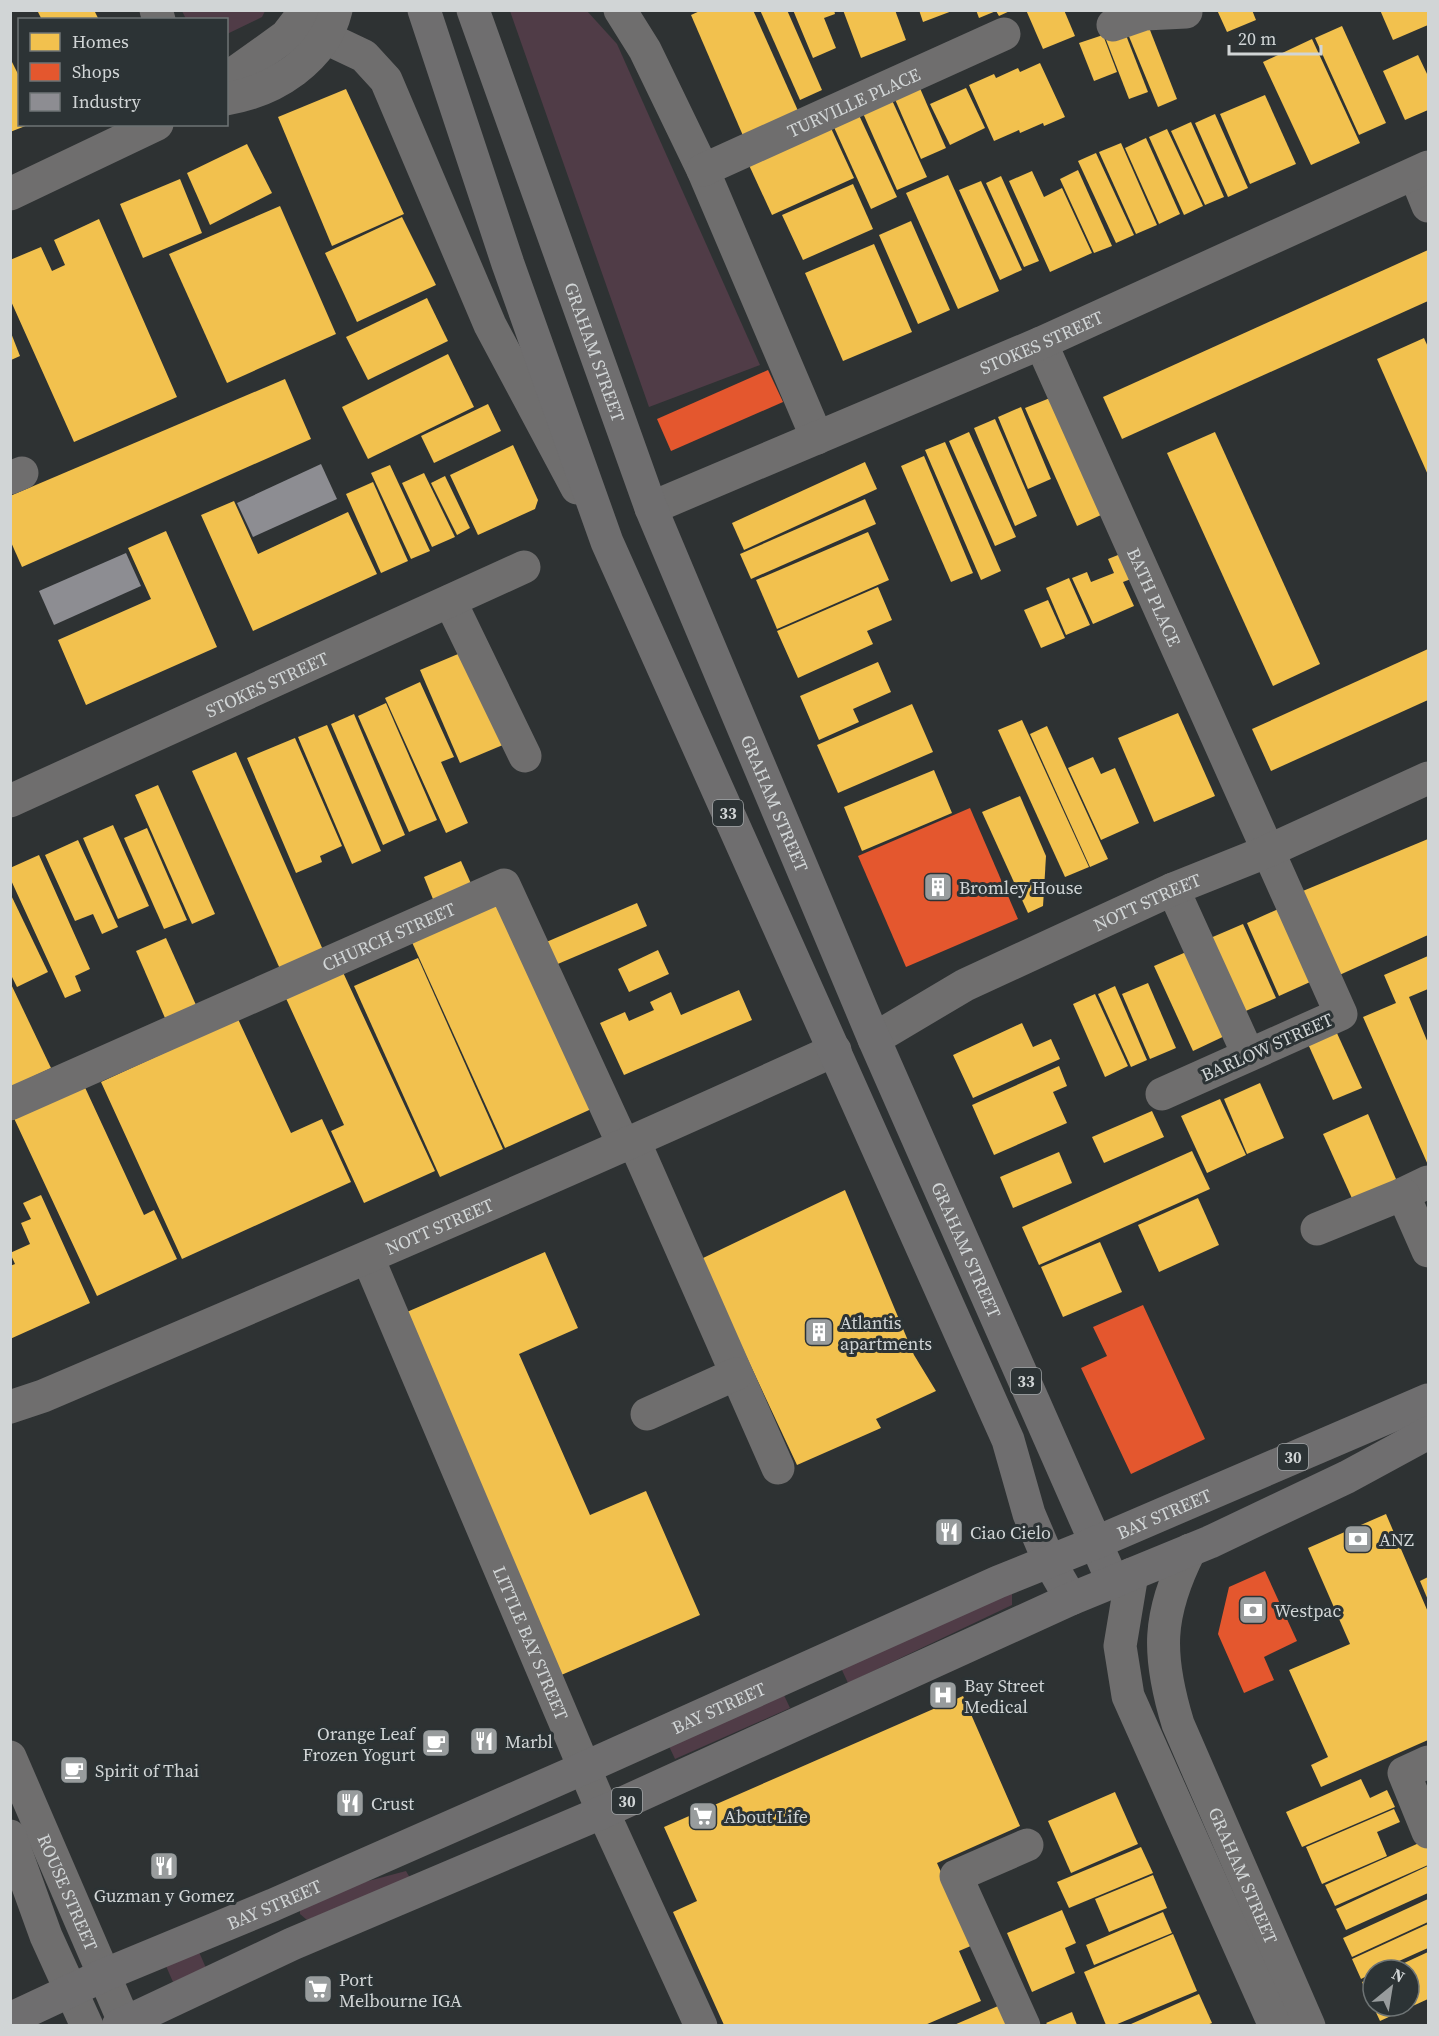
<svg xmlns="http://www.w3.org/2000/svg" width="1439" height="2036" font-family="'Source Serif 4',serif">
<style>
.green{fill:#503c47}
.homes{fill:#f2c14e}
.shops{fill:#e4572e}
.industry{fill:#8d8d92}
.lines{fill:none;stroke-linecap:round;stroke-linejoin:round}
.minor{stroke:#6f6e6e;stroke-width:33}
.major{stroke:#6f6e6f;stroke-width:33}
.labels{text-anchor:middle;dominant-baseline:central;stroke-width:6;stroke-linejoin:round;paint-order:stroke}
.shield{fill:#2c3335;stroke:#a0a4a6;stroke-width:1.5}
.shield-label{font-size:16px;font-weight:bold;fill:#d1d5d6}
.street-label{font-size:18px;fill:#d1d5d6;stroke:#2c3335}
.poi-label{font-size:18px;fill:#d1d5d6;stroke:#2c3335;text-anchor:start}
</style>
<rect width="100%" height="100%" fill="#2e3233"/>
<g class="green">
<path d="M182 11H265L262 17 227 34 226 20 186 19Z"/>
<path d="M510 11H587L617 44 760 365 649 407Z"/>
<path d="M1012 1592V1605L848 1683 841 1668Z"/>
<path d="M783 1693 790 1708 675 1759 668 1744Z"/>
<path d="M406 1871 410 1878 307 1920 300 1914V1910L357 1884Z"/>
<path d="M199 1952 206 1968 173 1982 166 1966Z"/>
</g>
<g class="homes">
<path d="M94 10 99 20H42L38 12Z"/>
<path d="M702 10H753L799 113 744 138 691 15Z"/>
<path d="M760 10H787L822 90 800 100Z"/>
<path d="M793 10H834L835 14 824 18 836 48 813 58Z"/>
<path d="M843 10H895L906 40 861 58Z"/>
<path d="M919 10H952V11L923 22Z"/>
<path d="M976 10H1012L999 16 996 11 979 18Z"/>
<path d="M1026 10H1064L1075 36 1043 49Z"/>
<path d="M1217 10H1252L1256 20 1227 32Z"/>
<path d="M1380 10H1428V25L1393 40Z"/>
<path d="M1148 25 1177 99 1158 107 1128 34Z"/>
<path d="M1342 26 1386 123 1359 135 1315 38Z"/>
<path d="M1124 30 1148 92 1129 99 1105 37Z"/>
<path d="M1103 35 1117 72 1094 81 1079 43Z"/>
<path d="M1312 39 1360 143 1311 165 1263 62Z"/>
<path d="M1418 55 1428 76V110L1405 120 1383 71Z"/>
<path d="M10 58 20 78V124L28 125 10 132Z"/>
<path d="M1040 63 1065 117 1044 126 1043 123 1020 133 1019 130 994 141 969 85 994 74 996 78 1018 68 1020 72Z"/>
<path d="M919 86 946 148 921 159 894 97Z"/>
<path d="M966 88 985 128 950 145 930 104Z"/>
<path d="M346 89 404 214 332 246 278 117Z"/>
<path d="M1265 95 1296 164 1250 184 1220 114Z"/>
<path d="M891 98 927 177 897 190 862 111Z"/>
<path d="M858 113 897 197 871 209 833 125Z"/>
<path d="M1215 114 1248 188 1228 197 1195 123Z"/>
<path d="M1191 122 1224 197 1205 205 1171 131Z"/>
<path d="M830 126 854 178 772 215 748 163Z"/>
<path d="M1167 129 1203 206 1184 215 1149 137Z"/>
<path d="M1146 138 1180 214 1159 224 1125 148Z"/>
<path d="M1121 143 1157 225 1136 234 1099 152Z"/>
<path d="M247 144 272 193 210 225 187 173Z"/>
<path d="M1096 153 1134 235 1116 243 1078 161Z"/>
<path d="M1078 170 1112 246 1094 253 1060 179Z"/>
<path d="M1032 171 1044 197 1062 188 1092 253 1050 272 1009 181Z"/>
<path d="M948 175 999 291 958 309 906 193Z"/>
<path d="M1001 176 1039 261 1024 267 986 183Z"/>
<path d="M180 179 202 233 143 258 120 204Z"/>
<path d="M981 181 1022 270 1000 280 959 190Z"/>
<path d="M853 184 873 229 803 260 782 215Z"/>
<path d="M280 206 336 334 227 383 169 254Z"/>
<path d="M402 217 436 285 357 322 325 253Z"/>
<path d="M99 219 177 397 74 442 10 299V260L41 247 52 271 65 265 54 240Z"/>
<path d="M911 221 950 310 918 324 879 235Z"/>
<path d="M874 244 912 332 843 361 805 273Z"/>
<path d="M1428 250V301L1122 439 1103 397Z"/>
<path d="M427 298 448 341 368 380 346 337Z"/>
<path d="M11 333 20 356 11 360Z"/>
<path d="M1424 338 1428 347V475L1377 359Z"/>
<path d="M448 354 474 407 368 459 342 407Z"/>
<path d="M285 379 311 439 22 567 10 540V496Z"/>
<path d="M1050 398 1101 515 1077 526 1025 408Z"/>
<path d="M488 404 501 431 434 463 421 436Z"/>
<path d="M1021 407 1051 479 1028 489 998 417Z"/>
<path d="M995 419 1037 516 1015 526 974 428Z"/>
<path d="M969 432 1016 537 995 546 949 441Z"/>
<path d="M1215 432 1320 664 1273 686 1167 453Z"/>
<path d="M945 442 1001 571 981 580 925 450Z"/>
<path d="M513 445 538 500 535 509 478 535 450 475Z"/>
<path d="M924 456 973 573 951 582 901 466Z"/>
<path d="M865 462 877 489 744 550 732 523Z"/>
<path d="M390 465 430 551 411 559 371 473Z"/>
<path d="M424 473 455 537 432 547 402 483Z"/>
<path d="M445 476 470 528 457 535 431 483Z"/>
<path d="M373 482 408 561 381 573 346 494Z"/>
<path d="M865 499 876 524 751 579 740 554Z"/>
<path d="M234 501 258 554 348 512 377 574 253 631 201 515Z"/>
<path d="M166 531 217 647 86 705 58 640 151 599 128 548Z"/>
<path d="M868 532 889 580 777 629 756 580Z"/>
<path d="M1128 551 1139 576 1123 582 1134 606 1093 624 1072 578 1087 572 1091 582 1114 573 1108 559Z"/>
<path d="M1069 578 1090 625 1066 635 1046 588Z"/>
<path d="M878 587 892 620 867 631 873 644 798 678 777 631Z"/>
<path d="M1048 600 1065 638 1041 648 1024 610Z"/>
<path d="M470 649 510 742 460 763 420 670Z"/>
<path d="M1428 649V700L1271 771 1252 729Z"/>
<path d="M878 662 891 692 853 709 859 722 819 740 800 696Z"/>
<path d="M420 682 454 757 441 762 468 823 446 833 385 698Z"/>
<path d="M386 703 437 820 409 832 358 716Z"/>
<path d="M912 704 933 752 838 793 817 745Z"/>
<path d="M1178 713 1215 796 1154 822 1118 738Z"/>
<path d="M354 714 405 835 383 845 331 724Z"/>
<path d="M1022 720 1089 867 1065 877 998 730Z"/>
<path d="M327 725 381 851 352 864 298 737Z"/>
<path d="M1047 726 1108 859 1090 867 1030 734Z"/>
<path d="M295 738 342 846 320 856 322 862 296 873 247 758Z"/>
<path d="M236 752 323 950 280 969 192 771Z"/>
<path d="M1093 757 1101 774 1115 768 1139 823 1101 840 1068 768Z"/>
<path d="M934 770 952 813 862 851 844 807Z"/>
<path d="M158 785 215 914 192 924 135 795Z"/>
<path d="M1020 796 1046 856 1043 906 1028 913 982 812Z"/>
<path d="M113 825 149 906 118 919 83 838Z"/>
<path d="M147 828 187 920 164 929 124 838Z"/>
<path d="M1428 839V935L1335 977 1298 893Z"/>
<path d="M78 840 118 927 102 934 93 914 75 921 45 855Z"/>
<path d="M39 855 90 969 75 976 81 991 65 998 10 878V868Z"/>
<path d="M461 861 473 888 435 904 424 877Z"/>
<path d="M10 893 48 972 17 987 10 973Z"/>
<path d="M504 899 598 1106 505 1148 411 940Z"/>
<path d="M637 903 647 926 553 966 544 943Z"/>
<path d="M1287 905 1319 978 1279 996 1247 923Z"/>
<path d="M1243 924 1276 998 1241 1013 1208 939Z"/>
<path d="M166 938 196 1005 165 1018 136 951Z"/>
<path d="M1193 949 1231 1033 1193 1051 1154 966Z"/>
<path d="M658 950 669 974 629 992 618 969Z"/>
<path d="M1428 956V989L1409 997 1428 1043V1165L1363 1017 1396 1003 1384 975Z"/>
<path d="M418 958 503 1149 440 1177 354 986Z"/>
<path d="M341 968 435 1171 364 1203 331 1131 344 1125 284 994Z"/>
<path d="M10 982 51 1068 11 1087 10 1085Z"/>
<path d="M1148 983 1176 1048 1150 1059 1122 994Z"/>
<path d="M1115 986 1147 1060 1131 1067 1098 994Z"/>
<path d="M739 990 752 1020 624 1075 600 1023 625 1012 629 1021 654 1010 650 1002 671 992 681 1015Z"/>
<path d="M1095 994 1128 1066 1105 1077 1073 1004Z"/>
<path d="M238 1019 291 1133 322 1119 351 1182 182 1259 101 1082Z"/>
<path d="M1022 1023 1033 1047 1051 1039 1060 1059 973 1098 953 1055Z"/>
<path d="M1336 1031 1362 1088 1333 1100 1308 1044Z"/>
<path d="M1059 1066 1067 1086 1053 1092 1067 1123 994 1155 972 1105Z"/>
<path d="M82 1081 144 1215 154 1210 177 1259 97 1296 12 1114Z"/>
<path d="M1260 1083 1284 1138 1247 1154 1224 1099Z"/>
<path d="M1220 1099 1246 1155 1207 1173 1181 1116Z"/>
<path d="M1152 1111 1164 1137 1104 1163 1092 1137Z"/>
<path d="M1368 1114 1399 1186 1355 1205 1323 1134Z"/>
<path d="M1192 1151 1210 1189 1039 1265 1022 1227Z"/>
<path d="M1059 1152 1072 1183 1013 1208 1000 1177Z"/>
<path d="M845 1190 914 1355 936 1391 876 1419 881 1428 797 1465 701 1259Z"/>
<path d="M41 1195 90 1303 10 1339V1266L15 1264 10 1253 30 1244 21 1223 31 1219 23 1203Z"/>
<path d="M1198 1198 1219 1245 1159 1272 1138 1225Z"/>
<path d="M1100 1242 1122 1292 1063 1317 1041 1267Z"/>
<path d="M545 1252 578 1328 519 1354 590 1515 646 1491 700 1615 559 1676 400 1315Z"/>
<path d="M1386 1514 1428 1612V1740L1321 1787 1311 1765 1328 1757 1289 1670 1350 1644 1308 1548Z"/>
<path d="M1428 1577V1600L1420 1581Z"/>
<path d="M963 1696 1020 1826 937 1863 973 1945 959 1951 981 2001 925 2025H724L673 1912 697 1901 664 1827Z"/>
<path d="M1361 1779 1370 1798 1387 1790 1395 1807 1302 1847 1286 1812Z"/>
<path d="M1115 1792 1138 1844 1071 1873 1048 1821Z"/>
<path d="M1394 1809 1400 1822 1377 1832 1387 1856 1322 1884 1306 1847Z"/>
<path d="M1428 1839V1865L1335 1906 1325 1885Z"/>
<path d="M1141 1847 1153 1873 1069 1908 1057 1882Z"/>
<path d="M1428 1866V1893L1346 1930 1336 1909Z"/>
<path d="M1153 1875 1167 1908 1109 1932 1095 1899Z"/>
<path d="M1428 1899V1922L1352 1957 1343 1938Z"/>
<path d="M1062 1910 1076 1943 1065 1948 1075 1973 1032 1992 1007 1933Z"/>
<path d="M1163 1912 1172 1933 1094 1965 1086 1945Z"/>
<path d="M1428 1924V1948L1379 1970H1373V1973L1361 1979 1352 1959Z"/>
<path d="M1173 1934 1197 1991 1115 2025H1106L1084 1972Z"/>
<path d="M1428 1952V1999L1380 2021 1373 2006H1409V1970H1389Z"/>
<path d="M1373 1977V2006L1362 1982Z"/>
<path d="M1199 1994 1212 2023 1207 2025H1132L1131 2024Z"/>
<path d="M1005 2003 1015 2025H954Z"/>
<path d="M1072 2012 1077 2025H1048L1046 2023Z"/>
</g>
<g class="shops">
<path d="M768 370 783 402 671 451 657 419Z"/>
<path d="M970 808 1018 919 906 967 858 856Z"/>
<path d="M1143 1305 1205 1439 1131 1474 1081 1368 1107 1356 1093 1327Z"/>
<path d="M1265 1571 1297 1641 1264 1657 1274 1680 1244 1693 1218 1634 1229 1587Z"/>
</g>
<g class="industry">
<path d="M321 464 337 499 253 537 237 503Z"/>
<path d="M126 553 141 586 54 625 39 591Z"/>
</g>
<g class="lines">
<g class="minor">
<path d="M156 10 159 20"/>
<path d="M620 10 645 50 703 170 817 438"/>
<path d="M303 16 326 38 364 56 386 80 490 325 577 488"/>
<path d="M1113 25 1145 14 1186 12"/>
<path d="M226 79 286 36 306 10"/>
<path d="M226 99C274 91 324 60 336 10"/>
<path id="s1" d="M703 170 1004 34"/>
<path d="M1415 174 1428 206"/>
<path d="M10 194 157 124"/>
<path id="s2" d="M1041 343 1341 1014 1162 1094"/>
<path d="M10 478 22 473"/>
<path id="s3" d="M651 508 1041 343 1428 167"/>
<path d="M450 601 525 756"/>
<path id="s4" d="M10 801 524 567"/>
<path d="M1173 889 1248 1054"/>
<path id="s5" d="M874 1039 965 985 1173 889 1268 851 1428 778"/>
<path id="s6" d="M10 1104 504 885 624 1146"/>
<path d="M634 1141 778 1468"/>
<path d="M1403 1194 1428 1182"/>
<path d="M1317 1229 1403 1194 1428 1251"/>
<path id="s7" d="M368 1258 603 1812 701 2026"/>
<path id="s8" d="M10 1407 43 1396C308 1283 573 1170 835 1050"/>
<path d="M647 1414 736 1374"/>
<path id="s9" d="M1190 1550C1157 1615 1157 1655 1178 1724L1309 2026"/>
<path d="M1132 1574 1120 1646 1128 1696 1275 2026"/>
<path id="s10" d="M10 1757 126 2026"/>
<path d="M1428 1762 1404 1773 1428 1832"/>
<path d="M10 1836 46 1936 87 2026"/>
<path d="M1024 2026 956 1876 1027 1845"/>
</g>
<g class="major">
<path d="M424 10 508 264 607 542 1008 1440 1029 1514 1049 1561 1071 1599"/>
<path id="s11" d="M473 10 651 508 874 1039 1113 1582"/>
<path id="s12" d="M10 2019 104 1975 273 1905 584 1768 998 1582 1095 1543 1428 1400"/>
<path d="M118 2026 292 1944 603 1812 1071 1599 1210 1542 1347 1477 1428 1433"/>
</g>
</g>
<defs>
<g id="building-square" transform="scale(1.5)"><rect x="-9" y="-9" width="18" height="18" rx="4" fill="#989c9d" stroke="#2c3335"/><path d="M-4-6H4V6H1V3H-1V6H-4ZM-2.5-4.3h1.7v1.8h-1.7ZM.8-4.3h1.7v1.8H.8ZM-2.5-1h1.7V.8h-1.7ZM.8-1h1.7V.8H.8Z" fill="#fff"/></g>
<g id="restaurant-square" transform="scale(1.5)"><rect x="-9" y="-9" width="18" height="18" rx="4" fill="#989c9d" stroke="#2c3335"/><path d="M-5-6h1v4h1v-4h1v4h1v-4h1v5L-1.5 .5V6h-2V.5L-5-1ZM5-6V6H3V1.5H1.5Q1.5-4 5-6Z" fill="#fff"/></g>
<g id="bank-square" transform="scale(1.5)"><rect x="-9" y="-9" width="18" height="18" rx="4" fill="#989c9d" stroke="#2c3335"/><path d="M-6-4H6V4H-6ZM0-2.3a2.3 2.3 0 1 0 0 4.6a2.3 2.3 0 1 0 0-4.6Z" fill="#fff"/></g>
<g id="hospital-square" transform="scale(1.5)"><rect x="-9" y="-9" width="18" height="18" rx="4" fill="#989c9d" stroke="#2c3335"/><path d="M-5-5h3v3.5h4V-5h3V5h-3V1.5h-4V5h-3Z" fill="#fff"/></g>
<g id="cafe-square" transform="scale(1.5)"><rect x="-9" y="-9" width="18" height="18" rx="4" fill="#989c9d" stroke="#2c3335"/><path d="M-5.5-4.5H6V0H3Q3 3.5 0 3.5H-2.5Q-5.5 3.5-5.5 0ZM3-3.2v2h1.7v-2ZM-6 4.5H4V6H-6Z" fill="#fff"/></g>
<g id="supermarket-square" transform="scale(1.5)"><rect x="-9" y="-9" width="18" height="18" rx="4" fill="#989c9d" stroke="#2c3335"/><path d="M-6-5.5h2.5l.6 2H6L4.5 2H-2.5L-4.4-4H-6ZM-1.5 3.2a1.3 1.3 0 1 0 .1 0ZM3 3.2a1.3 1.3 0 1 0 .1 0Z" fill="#fff"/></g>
</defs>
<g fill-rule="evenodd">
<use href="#building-square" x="938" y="887"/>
<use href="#building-square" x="819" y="1332"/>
<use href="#restaurant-square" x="949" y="1532"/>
<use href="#bank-square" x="1358" y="1539"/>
<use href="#bank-square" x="1253" y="1610"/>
<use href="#hospital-square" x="943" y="1695"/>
<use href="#restaurant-square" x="484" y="1741"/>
<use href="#cafe-square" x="436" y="1743"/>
<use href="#cafe-square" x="74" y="1770"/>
<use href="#restaurant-square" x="350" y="1803"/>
<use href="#supermarket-square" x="703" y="1816"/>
<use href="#restaurant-square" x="164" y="1866"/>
<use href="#supermarket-square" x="318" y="1989"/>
</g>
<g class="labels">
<g class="shield">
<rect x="713" y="800" width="30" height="26" rx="4.5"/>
<rect x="1011" y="1368" width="30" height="26" rx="4.5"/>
<rect x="1278" y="1444" width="30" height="26" rx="4.5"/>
<rect x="612" y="1788" width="30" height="26" rx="4.5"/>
</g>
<g class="shield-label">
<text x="728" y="813">33</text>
<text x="1026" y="1381">33</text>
<text x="1293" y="1457">30</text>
<text x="627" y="1801">30</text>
</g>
<g class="street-label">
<text stroke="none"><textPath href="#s1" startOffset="165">TURVILLE PLACE</textPath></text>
<text stroke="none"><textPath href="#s3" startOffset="424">STOKES STREET</textPath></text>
<text stroke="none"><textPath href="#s11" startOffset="363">GRAHAM STREET</textPath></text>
<text stroke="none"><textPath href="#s2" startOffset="278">BATH PLACE</textPath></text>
<text stroke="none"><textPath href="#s4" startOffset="282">STOKES STREET</textPath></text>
<text stroke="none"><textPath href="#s11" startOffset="849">GRAHAM STREET</textPath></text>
<text stroke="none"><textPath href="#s5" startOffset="306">NOTT STREET</textPath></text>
<text stroke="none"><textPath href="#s6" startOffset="414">CHURCH STREET</textPath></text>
<text transform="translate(1267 1047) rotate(-24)">BARLOW STREET</text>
<text stroke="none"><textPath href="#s8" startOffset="466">NOTT STREET</textPath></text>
<text stroke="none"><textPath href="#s11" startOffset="1335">GRAHAM STREET</textPath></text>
<text stroke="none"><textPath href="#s12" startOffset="1260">BAY STREET</textPath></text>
<text stroke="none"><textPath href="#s7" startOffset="418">LITTLE BAY STREET</textPath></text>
<text stroke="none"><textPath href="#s12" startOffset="774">BAY STREET</textPath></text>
<text stroke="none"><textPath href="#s9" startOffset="345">GRAHAM STREET</textPath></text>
<text stroke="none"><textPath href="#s10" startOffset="147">ROUSE STREET</textPath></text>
<text stroke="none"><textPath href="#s12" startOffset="288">BAY STREET</textPath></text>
</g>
<g class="poi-label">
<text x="959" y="887">Bromley House</text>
<text x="840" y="1322">Atlantis<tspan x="840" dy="21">apartments</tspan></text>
<text x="970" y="1532">Ciao Cielo</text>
<text x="1379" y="1539">ANZ</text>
<text x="1274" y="1610">Westpac</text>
<text x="964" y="1685">Bay Street<tspan x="964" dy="21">Medical</tspan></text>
<text x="415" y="1733" text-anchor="end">Orange Leaf<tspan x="415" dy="21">Frozen Yogurt</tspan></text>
<text x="505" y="1741">Marbl</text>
<text x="95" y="1770">Spirit of Thai</text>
<text x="371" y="1803">Crust</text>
<text x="724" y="1816">About Life</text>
<text x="164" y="1895" text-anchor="middle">Guzman y Gomez</text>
<text x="339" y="1979">Port<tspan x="339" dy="21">Melbourne IGA</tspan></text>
</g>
</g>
<rect width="1439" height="2036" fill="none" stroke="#d1d5d6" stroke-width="24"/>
<rect x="18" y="18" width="210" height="108" fill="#2c3335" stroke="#6e7475" stroke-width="1.5"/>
<rect x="30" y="33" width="30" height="18" fill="#f2c14e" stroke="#6e7475" stroke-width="1.5"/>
<text x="72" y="48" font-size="18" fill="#d1d5d6">Homes</text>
<rect x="30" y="63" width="30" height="18" fill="#e4572e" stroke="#6e7475" stroke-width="1.5"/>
<text x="72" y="78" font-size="18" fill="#d1d5d6">Shops</text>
<rect x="30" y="93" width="30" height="18" fill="#8d8d92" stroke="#6e7475" stroke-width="1.5"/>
<text x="72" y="108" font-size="18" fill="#d1d5d6">Industry</text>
<g transform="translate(1391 1988) rotate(30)"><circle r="28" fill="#2c3335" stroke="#6e7475" stroke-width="1.5"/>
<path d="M0-4.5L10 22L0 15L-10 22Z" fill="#989c9d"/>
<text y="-9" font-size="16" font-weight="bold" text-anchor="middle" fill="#d1d5d6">N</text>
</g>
<path d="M1229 45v9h92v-9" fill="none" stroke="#d1d5d6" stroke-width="3"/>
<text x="1238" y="45" font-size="18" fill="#d1d5d6" stroke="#2c3335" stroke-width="4.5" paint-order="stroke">20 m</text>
</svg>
